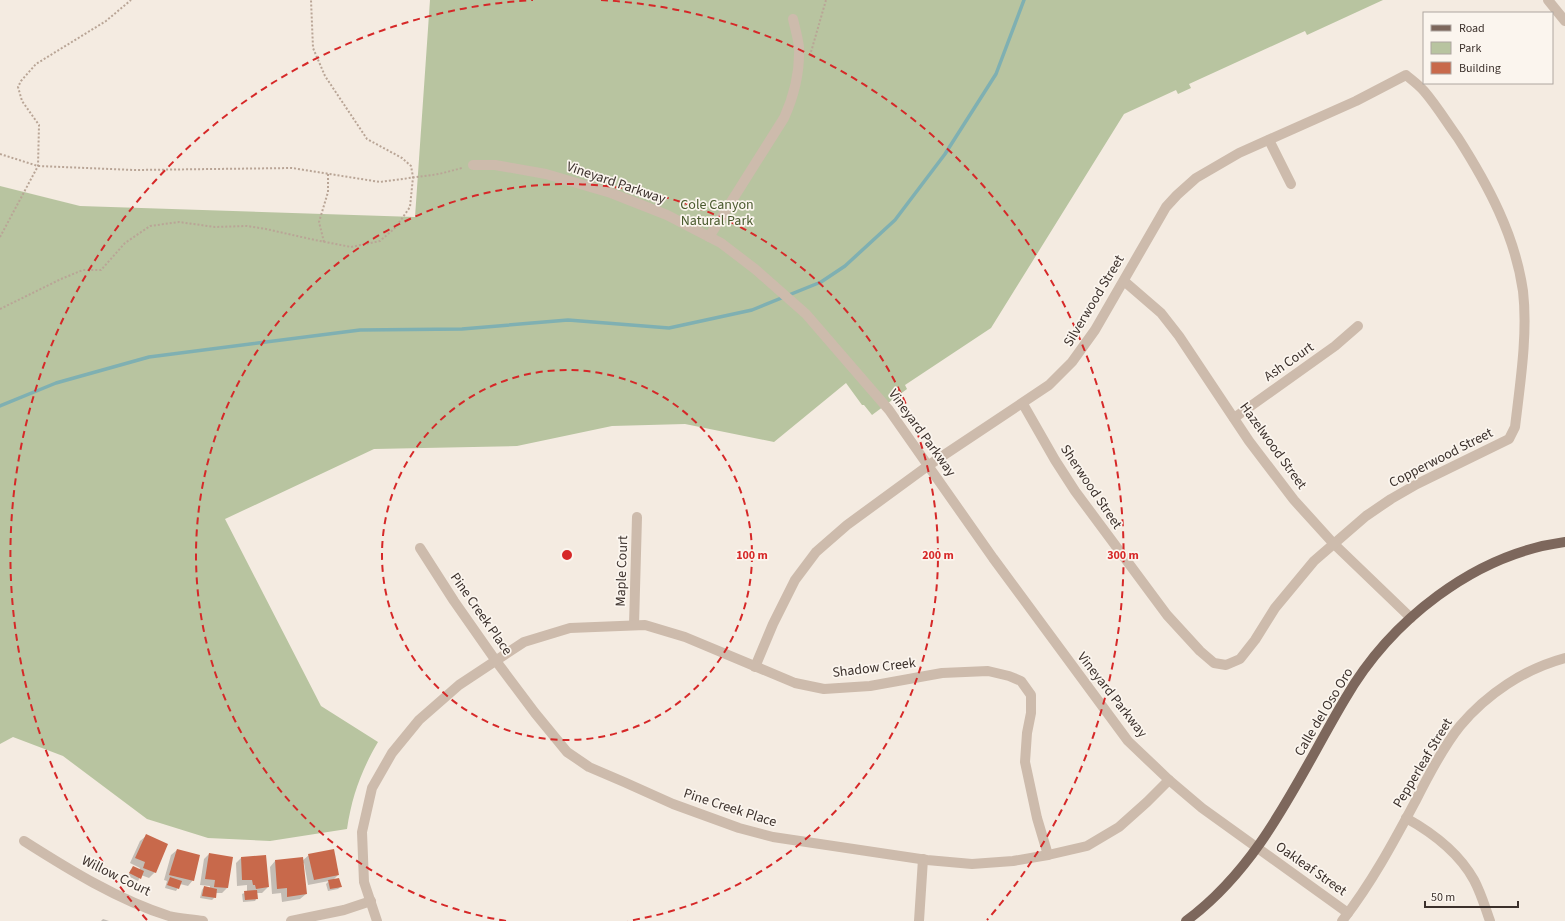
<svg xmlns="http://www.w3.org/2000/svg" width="1565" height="921" font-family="'Source Sans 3',sans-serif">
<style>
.green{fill:#b8c4a0}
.shadow{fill:#0003}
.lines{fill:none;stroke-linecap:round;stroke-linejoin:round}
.stream{stroke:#7fb0b2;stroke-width:3.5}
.building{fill:#c8694b}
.path{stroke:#b9a596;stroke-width:2;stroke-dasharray:2 2;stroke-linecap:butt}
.minor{stroke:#cdbbac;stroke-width:10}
.major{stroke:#7d675c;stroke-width:10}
.ring{fill:none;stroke:#d62828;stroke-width:2;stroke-dasharray:7 5}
.labels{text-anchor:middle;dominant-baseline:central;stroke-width:3.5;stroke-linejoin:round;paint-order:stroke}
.street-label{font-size:14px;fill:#3b302b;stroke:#fbf5ee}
.park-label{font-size:14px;fill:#4a5a2e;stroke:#fbf5ee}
.centre{fill:#d62828;stroke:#fbf5ee;stroke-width:2}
.ring-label{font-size:12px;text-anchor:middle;font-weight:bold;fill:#d62828;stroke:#fbf5ee;stroke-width:3.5;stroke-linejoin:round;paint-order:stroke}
</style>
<rect width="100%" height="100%" fill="#f4ebe1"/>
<path class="green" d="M430 0H1383L1307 35 1305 31 1189 84 1191 88 1178 94 1176 90 1124 114 991 328 905 385 907 389 872 415 864 405H862L846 383 774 442 685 424 612 426 517 446 374 449 225 519 321 706 378 742C361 771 352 796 347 829L270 841 208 838 147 819 63 756 13 737 0 744V186L80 206 415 217Z"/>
<g class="shadow">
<path d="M146 836 155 872 149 878 141 875 138 881 128 876 131 870H139L140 868 130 863 140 841Z"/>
<path d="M177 850 193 880 188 886 180 884 176 891 165 888 167 881 164 880 171 855Z"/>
<path d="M209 854 227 888 222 893H215V897L212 900 200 898 202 890 204 887 210 888V886L200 885 204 859Z"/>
<path d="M309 855 338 875 332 881 341 886 338 889 328 891 326 884 329 881 308 885 304 863 302 864 306 894 300 899 282 902 281 893 272 894 270 867 275 861H302Z"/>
<path d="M241 858 268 887 262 893H257V898L255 901 243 902 242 894 247 892V885L237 886 236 863Z"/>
<path d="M103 919 109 921H101Z"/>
</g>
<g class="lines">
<path class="stream" d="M0 406 56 383 149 357 360 330 462 329 568 320 669 328 752 310 821 282 845 266 895 220 945 154 996 74 1024 0"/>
</g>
<g class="building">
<path d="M146 834 168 844 156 873 143 868 145 862 135 858Z"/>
<path d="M177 849 200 855 194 881 169 875Z"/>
<path d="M334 849 339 875 314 880 308 854Z"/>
<path d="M209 853 233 857 228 888 214 887 215 880 205 879Z"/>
<path d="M266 855 269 887 256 889 255 885H253L252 880H242L241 857Z"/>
<path d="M303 857 307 894 287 897V888L277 889 275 860Z"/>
<path d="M133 866 144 871 141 879 129 873Z"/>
<path d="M170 877 182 881 179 889 167 885Z"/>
<path d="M339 878 342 887 330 889 328 880Z"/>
<path d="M204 886 217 889 216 898 202 896Z"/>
<path d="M257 890 258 899 245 900 244 891Z"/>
</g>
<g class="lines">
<g class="path">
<path d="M811 52 826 0"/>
<path d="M0 154 38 166 135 170 292 168 380 182 439 174 462 168"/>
<path d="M0 237 38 166 39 125 22 101 18 87 21 81 36 64 106 21 131 0"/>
<path d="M324 242 319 222 328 192V174"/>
<path d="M0 309 61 279 83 270H101L125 243 150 226 179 222 215 227 247 226 266 229 315 240 351 247 380 241 396 227 410 207 413 177 411 166 402 158 367 139 325 76 313 48 311 0"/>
</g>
<g class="minor">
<path d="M1548 0 1565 21"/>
<path d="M1269 140 1291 184"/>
<path d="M473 165H495L546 174 611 193 667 215 721 243 755 269 806 314 889 410 993 558 1128 741 1169 780 1202 808 1348 913"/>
<path d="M709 237 784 118C794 96 800 72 799 47 798 38 795 28 793 19"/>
<path d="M1124 281 1161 313 1179 336 1249 441 1294 500 1333 543 1411 618"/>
<path d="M1234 418 1335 346 1358 326"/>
<path d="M420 548 454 601 496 661 535 713 567 752 589 767 624 782 673 804 739 828 773 837 927 860 972 864 1013 861 1048 855 1087 846 1119 827 1147 802 1169 780"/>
<path d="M634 625 637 517"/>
<path d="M755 667 773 624 795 580 816 552 847 525 929 465 1049 385 1072 362 1095 330 1166 207 1177 195 1196 178 1239 153 1356 101 1406 75C1412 80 1419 85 1424 91 1437 106 1447 123 1458 138 1488 185 1515 235 1523 291 1528 334 1520 384 1515 427L1509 439 1417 484 1391 499 1366 516 1314 561 1275 608 1255 640 1240 659 1226 665 1214 663 1200 651 1167 615 1075 491 1055 460 1023 404"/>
<path d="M1406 818C1433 833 1459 853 1474 880 1481 893 1485 907 1490 921"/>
<path d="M24 841C68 869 118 900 169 916 180 919 192 919 203 921"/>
<path d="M291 921 344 910 371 901"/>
<path d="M377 921 364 882 362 832 372 788 392 753 419 720 459 685 524 642 570 628 645 625 685 637 795 683 824 689 870 686 942 673 988 671 1009 676 1021 681 1031 695V713L1027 733 1025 762 1037 818 1048 855"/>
<path d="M919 921 923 859"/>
<path d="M1342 921C1371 884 1393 843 1415 802 1427 778 1443 747 1460 726 1487 694 1524 669 1565 658"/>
</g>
<path class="major" d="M1186 921C1262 865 1298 778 1345 699 1390 621 1474 554 1565 542"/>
</g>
<g class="ring">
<circle cx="567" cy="555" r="185"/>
<path d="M506 921A371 371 0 1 1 628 921"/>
<path d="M147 920A556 556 0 0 1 533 0M601 0A556 556 0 0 1 987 920"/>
</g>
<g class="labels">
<g class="street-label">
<text transform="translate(616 183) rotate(19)">Vineyard Parkway</text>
<text transform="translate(1094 301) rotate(-59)">Silverwood Street</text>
<text transform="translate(1289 362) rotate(-35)">Ash Court</text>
<text transform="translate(922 433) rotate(54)">Vineyard Parkway</text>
<text transform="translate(1273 446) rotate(54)">Hazelwood Street</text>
<text transform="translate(1441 458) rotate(-27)">Copperwood Street</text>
<text transform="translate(1091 487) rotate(56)">Sherwood Street</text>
<text transform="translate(622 571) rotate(-88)">Maple Court</text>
<text transform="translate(481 614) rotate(55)">Pine Creek Place</text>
<text transform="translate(874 668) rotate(-7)">Shadow Creek</text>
<text transform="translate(1112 695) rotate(52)">Vineyard Parkway</text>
<text transform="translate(1324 712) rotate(-59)">Calle del Oso Oro</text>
<text transform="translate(1423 763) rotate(-59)">Pepperleaf Street</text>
<text transform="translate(730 808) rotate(18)">Pine Creek Place</text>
<text transform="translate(1311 869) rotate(35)">Oakleaf Street</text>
<text transform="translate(116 876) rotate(26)">Willow Court</text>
</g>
<g class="park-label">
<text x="717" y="205">Cole Canyon<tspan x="717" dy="16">Natural Park</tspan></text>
</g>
</g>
<circle cx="567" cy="555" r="6" class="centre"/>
<g class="ring-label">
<text x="752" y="559">100 m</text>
<text x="938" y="559">200 m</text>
<text x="1123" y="559">300 m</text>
</g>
<rect x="1423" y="12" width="130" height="72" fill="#fbf5ee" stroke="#aea6a0"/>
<rect x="1431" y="25" width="20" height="6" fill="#7d675c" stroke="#aea6a0"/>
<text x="1459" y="32" font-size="12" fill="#3b302b">Road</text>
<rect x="1431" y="42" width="20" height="12" fill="#b8c4a0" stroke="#aea6a0"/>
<text x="1459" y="52" font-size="12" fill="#3b302b">Park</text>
<rect x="1431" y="62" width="20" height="12" fill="#c8694b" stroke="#aea6a0"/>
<text x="1459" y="72" font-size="12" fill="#3b302b">Building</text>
<path d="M1425 901v6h93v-6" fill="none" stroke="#3b302b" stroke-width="2"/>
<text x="1431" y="901" font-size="12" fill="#3b302b" stroke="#fbf5ee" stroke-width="3" paint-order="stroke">50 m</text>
</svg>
